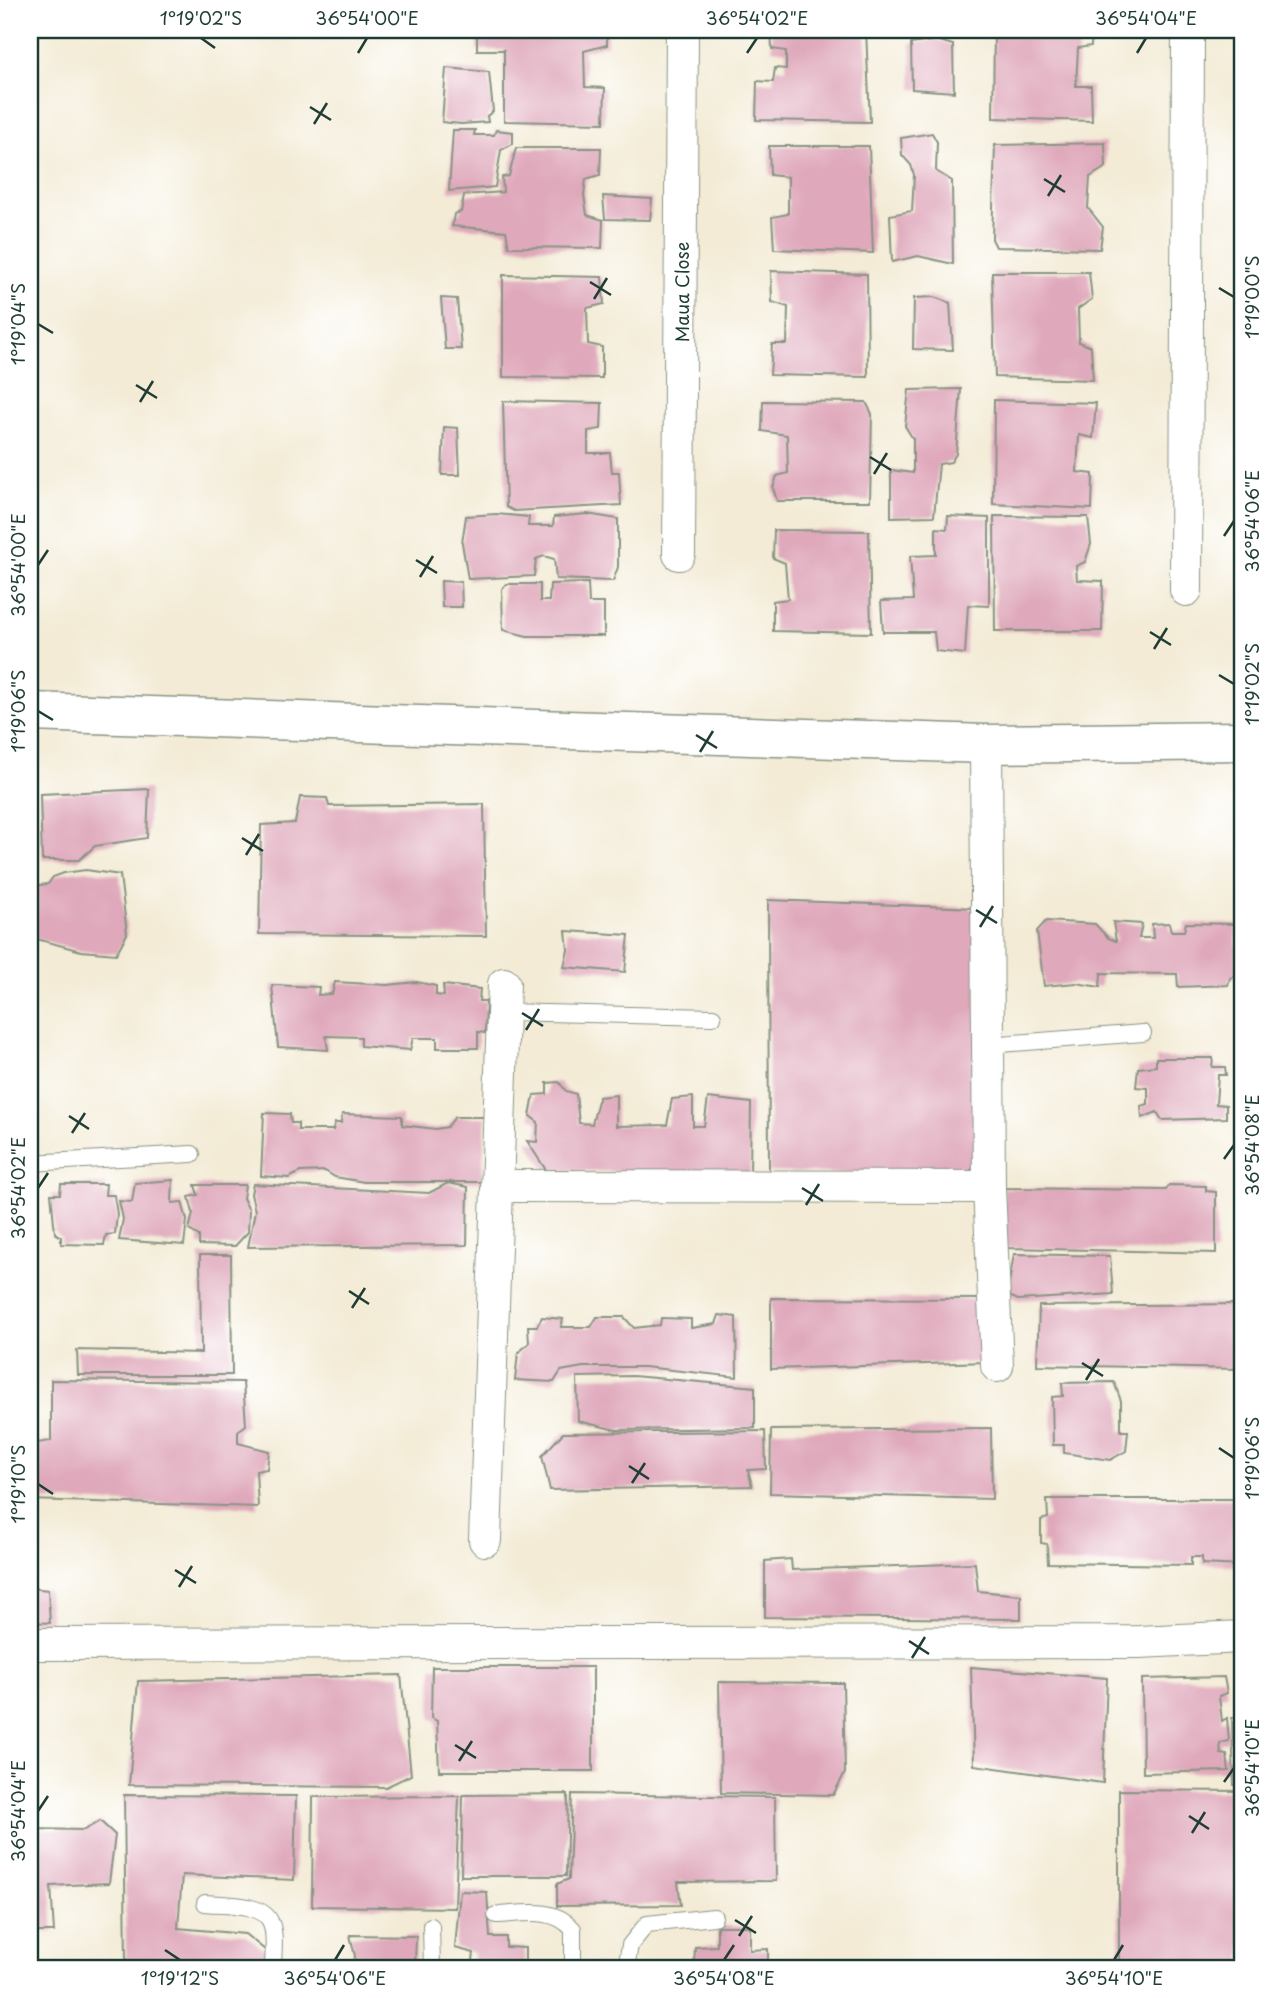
<svg xmlns="http://www.w3.org/2000/svg" width="1272" height="1998" font-family="'Playpen Sans',sans-serif">
<style>
.building{fill:#dfa8bb}
.lines{fill:none;stroke-linecap:round;stroke-linejoin:round}
.service-casing{stroke:#899484;stroke-width:18}
.minor-casing{stroke:#899484;stroke-width:34}
.tertiary-casing{stroke:#899484;stroke-width:41}
.service{stroke:#fff;stroke-width:16}
.minor{stroke:#fff;stroke-width:32}
.tertiary{stroke:#fff;stroke-width:38}
.ticks{fill:none;stroke:#1f3d34;stroke-width:2.5}
.labels{text-anchor:middle;dominant-baseline:central;stroke-width:6;stroke-linejoin:round;paint-order:stroke}
.street-label{font-size:18px;fill:#1f3d34;stroke:#fff}
.neatline{fill:none;stroke:#1f3d34;stroke-width:2.5}
.ticks-label{font-size:18px;text-anchor:middle;fill:#1f3d34}
</style>
<rect width="100%" height="100%" fill="#fff"/>
<filter id="ink" filterUnits="userSpaceOnUse"><feTurbulence type="fractalNoise" baseFrequency=".0143" numOctaves="2"/><feDisplacementMap in="SourceGraphic" scale="14" xChannelSelector="R" yChannelSelector="G"/><feConvolveMatrix kernelMatrix="1 2 1 2 8 2 1 2 1" color-interpolation-filters="sRGB"/></filter>
<filter id="wash" filterUnits="userSpaceOnUse"><feTurbulence type="fractalNoise" baseFrequency=".00686" numOctaves="4" result="noise"/><feDisplacementMap in="SourceGraphic" scale="28" xChannelSelector="R" yChannelSelector="G"/><feGaussianBlur stdDeviation="1.57" result="paint"/><feColorMatrix in="noise" values="0 0 0 0 0 0 0 0 0 0 0 0 0 0 0 0 0 1.4 0 .05"/><feComposite in="paint" operator="in"/></filter>
<g filter="url(#wash)">
<rect width="100%" height="100%" fill="#f3ebd5"/>
<g id="blocks">
<g class="building">
<path d="M477 30H607V45L584 51 585 87 605 88 604 123 504 121V50H477Z"/>
<path d="M771 30H866L870 122 756 120 757 81 773 82 775 68 786 69V51L772 49Z"/>
<path d="M994 30H1092L1091 46 1078 48 1076 86H1091L1092 121 993 118Z"/>
<path d="M936 40 953 45 954 92 912 89 911 44Z"/>
<path d="M446 68 489 72 493 111 487 116 488 122 461 124 442 122Z"/>
<path d="M453 130H475L474 135H494L496 130 513 132V144L501 150 495 187 449 191Z"/>
<path d="M932 133 937 142 936 171 952 181 953 264 918 256 892 262 890 215 912 211 914 175 911 165 902 155 901 138Z"/>
<path d="M1105 143 1106 167 1090 177 1088 208 1103 227 1100 249 996 247 992 239 995 145Z"/>
<path d="M769 146H869L873 253 774 249 772 217 788 214V177L770 175Z"/>
<path d="M516 148H601L600 175 586 179 584 195 587 215 603 220 602 248 509 247 506 231 452 226 454 214 461 212 464 195 503 192 502 177 509 176Z"/>
<path d="M603 196 652 199 650 220 605 219Z"/>
<path d="M771 271 867 274 868 377 770 375 772 344H787L788 307 772 302Z"/>
<path d="M992 272H1089L1092 299 1078 309 1079 342 1091 347 1093 380 995 377Z"/>
<path d="M503 275 602 277 604 304 587 308 588 344 602 347V378L503 377Z"/>
<path d="M934 297 950 303 953 350 913 349 914 298Z"/>
<path d="M441 298 457 299 461 349H445Z"/>
<path d="M961 389 956 454 951 462 939 464 934 516 891 517V470L913 473V439L905 426 909 390Z"/>
<path d="M994 400 1096 403 1093 438 1079 435 1077 472 1093 474 1092 509 993 504Z"/>
<path d="M503 401 602 403 601 429 588 431V453H610L612 472H619L621 505 514 511 506 507Z"/>
<path d="M763 401 866 402 872 414 870 501H777L773 488 777 476 788 473 787 435 762 431Z"/>
<path d="M444 427 458 428 460 475H442Z"/>
<path d="M496 514 529 517 528 526H553L554 517 587 514 618 519V567L613 581 556 579 554 559 544 556 536 559 534 576 468 579 462 543 466 516Z"/>
<path d="M948 516 989 518V606L968 605 965 654 936 651 934 632H883L881 601 913 600 910 556 936 555V528L947 529Z"/>
<path d="M994 516 1088 517 1091 544 1085 562 1076 566 1077 580 1103 581 1102 631H995Z"/>
<path d="M774 530 869 531 871 633 773 631V601L788 599 785 563 773 558Z"/>
<path d="M441 581 461 582 462 607H442Z"/>
<path d="M588 583 589 603H604V636H527L503 630 502 589 506 584H540V601H549L550 584Z"/>
<path d="M149 789 147 838 95 846 79 860H42L40 794Z"/>
<path d="M300 797 327 798 329 806 484 804 486 936 259 934 261 825 295 823Z"/>
<path d="M86 870 120 875 127 934 116 954 81 951 33 938V886L48 884 53 877 64 873Z"/>
<path d="M768 900 976 908 979 1159 967 1176 769 1172Z"/>
<path d="M1046 921 1095 924 1108 938 1116 941 1113 922 1142 924 1139 938H1153L1152 924 1169 923 1171 931H1184L1186 923 1236 924 1238 975 1230 978 1228 985 1178 987 1177 974 1101 973 1100 987 1076 983 1044 986 1037 931Z"/>
<path d="M566 931 629 935 625 972 564 967 568 950Z"/>
<path d="M335 982 387 985 417 982 436 986V995L444 996 443 985 480 989 479 1001H486L485 1033 478 1032V1048H437V1038H413L410 1050 361 1046V1037L326 1036 328 1050 278 1047 272 985 319 987 318 995 332 994Z"/>
<path d="M1156 1058H1213L1212 1067H1225L1226 1075H1218L1216 1104 1226 1105V1118L1162 1120 1157 1112 1142 1118 1141 1106 1148 1104V1088L1136 1087 1138 1068 1156 1066Z"/>
<path d="M559 1082 566 1091 576 1094 579 1123 592 1124 599 1097 616 1095V1126L667 1125 672 1099 693 1097V1126H704L708 1098 751 1103 750 1175 546 1170 527 1141 537 1142 538 1122 530 1116 534 1095 547 1094V1083Z"/>
<path d="M264 1113 290 1114 291 1123H298V1130H333L335 1123H341L342 1114 402 1116V1125L436 1129 447 1127 455 1117H486L482 1182H364L335 1177 325 1171 300 1172 289 1178 261 1176Z"/>
<path d="M173 1180 172 1203 182 1202 187 1220 184 1245 119 1240 123 1219 119 1201 132 1202 135 1183Z"/>
<path d="M448 1183 468 1187 467 1245 248 1247 255 1211 251 1194 253 1184 429 1193Z"/>
<path d="M61 1184H106L105 1195H114L117 1214 115 1234 106 1235 104 1245 61 1244V1237L55 1233 51 1194H60Z"/>
<path d="M195 1185H245L243 1198 249 1210 248 1232 235 1246 199 1245V1236L189 1230 193 1213 189 1197 198 1195Z"/>
<path d="M1169 1185 1206 1186V1191L1216 1192V1253L1005 1248 1003 1188 1166 1190Z"/>
<path d="M1014 1254 1110 1256 1113 1294 1018 1300 1007 1295Z"/>
<path d="M200 1255H231L232 1375H78L77 1350 201 1353Z"/>
<path d="M771 1298 984 1299 986 1362 771 1369Z"/>
<path d="M1242 1304V1369L1037 1365 1039 1306Z"/>
<path d="M719 1315 736 1317 737 1377 644 1367H583L561 1371 554 1382 515 1380 518 1353 529 1343 528 1326H537L542 1317 563 1319 561 1327H591L597 1317H624L634 1328 660 1325 661 1318 691 1319V1328L716 1324Z"/>
<path d="M633 1376 755 1387V1428L616 1430 578 1421 577 1377Z"/>
<path d="M51 1380 243 1382 246 1425 238 1431V1443L269 1451 267 1469 256 1471 258 1507 30 1500V1444L51 1441Z"/>
<path d="M1114 1382 1121 1401V1431H1128L1126 1451 1110 1460 1064 1453V1445H1053L1052 1397 1063 1396 1062 1383Z"/>
<path d="M991 1428 992 1499 770 1493 771 1430Z"/>
<path d="M765 1431 766 1469 748 1470 752 1486 550 1490 542 1456 563 1433Z"/>
<path d="M1047 1499H1242V1566L1202 1564V1557H1191V1565L1048 1563 1047 1544 1041 1543V1520L1048 1518Z"/>
<path d="M791 1559 792 1570 975 1563 978 1591 1021 1595V1619L765 1617V1561Z"/>
<path d="M30 1588 48 1590 50 1623 30 1622Z"/>
<path d="M432 1667H593V1771H439L437 1721 431 1718Z"/>
<path d="M971 1667 1107 1678 1103 1783 974 1765Z"/>
<path d="M401 1675 411 1775 386 1787 129 1785 138 1681Z"/>
<path d="M1224 1677 1227 1693 1219 1696 1222 1721 1227 1718 1229 1741 1220 1743 1221 1754 1227 1755 1229 1771 1143 1773 1142 1679Z"/>
<path d="M719 1682 843 1683 845 1773 833 1795 721 1793Z"/>
<path d="M1242 1716V1785H1234L1232 1718Z"/>
<path d="M1119 1790 1242 1791V1968H1119Z"/>
<path d="M568 1794 566 1876H461L463 1795Z"/>
<path d="M572 1794 775 1797 776 1881 678 1882 681 1905 557 1906V1884L569 1879Z"/>
<path d="M124 1795 296 1796 294 1880 182 1875 178 1928 245 1934 270 1954 269 1968H220L205 1962H126Z"/>
<path d="M459 1796 455 1908 312 1906 313 1797Z"/>
<path d="M100 1821 115 1835 109 1883 51 1886 54 1932H30V1829L84 1830Z"/>
<path d="M460 1891 487 1892 490 1937H506V1947L525 1948V1968H472L474 1953 455 1948Z"/>
<path d="M717 1926H750V1950L768 1949V1968H694L695 1947 717 1946Z"/>
<path d="M350 1935 416 1936 415 1968H353L355 1956Z"/>
</g>
</g>
</g>
<g filter="url(#ink)">
<use href="#blocks" fill-opacity="0" stroke="#899484" stroke-width="2"/>
<g class="lines">
<g class="service-casing">
<g id="service">
<path d="M503 1012 713 1017"/>
<path d="M988 1045 1143 1033"/>
<path d="M30 1163 192 1154"/>
<path d="M205 1903C223 1905 263 1902 271 1923 276 1935 273 1955 273 1968"/>
<path d="M496 1915C524 1914 553 1906 573 1929V1968"/>
<path d="M431 1926 432 1968"/>
<path d="M626 1968 630 1945 647 1924 714 1917"/>
</g>
</g>
<g class="minor-casing">
<g id="minor">
<path d="M679 554 682 30"/>
<path d="M1186 590 1188 30"/>
<path d="M986 744 989 1187 997 1366"/>
<path d="M498 1186 989 1187"/>
<path d="M485 1540 504 984"/>
<path d="M30 1644 1139 1642 1242 1637"/>
</g>
</g>
<g class="tertiary-casing">
<path id="tertiary" d="M30 712 986 744 1242 741"/>
</g>
<use href="#service" class="service"/>
<use href="#minor" class="minor"/>
<use href="#tertiary" class="tertiary"/>
</g>
</g>
<path class="ticks" d="M201 38 215 48M358 53 367 38M747 53 757 38M1137 53 1146 38M310 107 331 120M314 124 327 103M1044 179 1065 192M1048 196 1061 175M590 282 611 295M1219 288 1234 297M594 299 607 278M38 324 53 333M136 385 157 398M140 402 153 381M870 457 891 470M874 474 887 453M1224 536 1234 521M416 560 437 573M38 565 48 550M420 577 433 556M1150 632 1171 645M1154 649 1167 628M1219 675 1234 684M38 711 53 720M696 735 717 748M700 752 713 731M242 838 263 851M246 855 259 834M976 910 997 923M980 927 993 906M522 1013 543 1026M526 1030 539 1009M69 1116 89 1129M72 1133 85 1113M1224 1159 1234 1145M38 1188 48 1173M802 1188 823 1201M806 1205 819 1184M349 1291 369 1304M352 1308 365 1288M1082 1363 1103 1376M1086 1380 1099 1359M1219 1448 1234 1458M629 1466 649 1479M632 1483 645 1463M38 1484 53 1494M175 1570 196 1583M179 1587 192 1566M909 1641 929 1654M912 1658 925 1637M455 1745 476 1758M459 1761 472 1741M1224 1782 1234 1768M38 1811 48 1796M1189 1816 1209 1829M1192 1833 1205 1812M735 1920 756 1933M739 1936 752 1916M165 1950 180 1960M335 1960 344 1945M724 1960 734 1945M1114 1960 1123 1945"/>
<g class="labels">
<g class="street-label">
<text transform="translate(681 292) rotate(-90)">Maua Close</text>
</g>
</g>
<rect width="1272" height="1998" fill="none" stroke="#fff" stroke-width="77"/>
<rect x="38" y="38" width="1196" height="1922" class="neatline"/>
<g class="ticks-label">
<text x="201" y="25">1°19'02"S</text>
<text x="367" y="25">36°54'00"E</text>
<text x="757" y="25">36°54'02"E</text>
<text x="1146" y="25">36°54'04"E</text>
<text transform="translate(1253 297) rotate(-90)" y="6">1°19'00"S</text>
<text transform="translate(19 324) rotate(-90)" y="6">1°19'04"S</text>
<text transform="translate(1253 521) rotate(-90)" y="6">36°54'06"E</text>
<text transform="translate(19 565) rotate(-90)" y="6">36°54'00"E</text>
<text transform="translate(1253 684) rotate(-90)" y="6">1°19'02"S</text>
<text transform="translate(19 711) rotate(-90)" y="6">1°19'06"S</text>
<text transform="translate(1253 1145) rotate(-90)" y="6">36°54'08"E</text>
<text transform="translate(19 1188) rotate(-90)" y="6">36°54'02"E</text>
<text transform="translate(1253 1458) rotate(-90)" y="6">1°19'06"S</text>
<text transform="translate(19 1484) rotate(-90)" y="6">1°19'10"S</text>
<text transform="translate(1253 1768) rotate(-90)" y="6">36°54'10"E</text>
<text transform="translate(19 1811) rotate(-90)" y="6">36°54'04"E</text>
<text x="180" y="1985">1°19'12"S</text>
<text x="335" y="1985">36°54'06"E</text>
<text x="724" y="1985">36°54'08"E</text>
<text x="1114" y="1985">36°54'10"E</text>
</g>
</svg>
